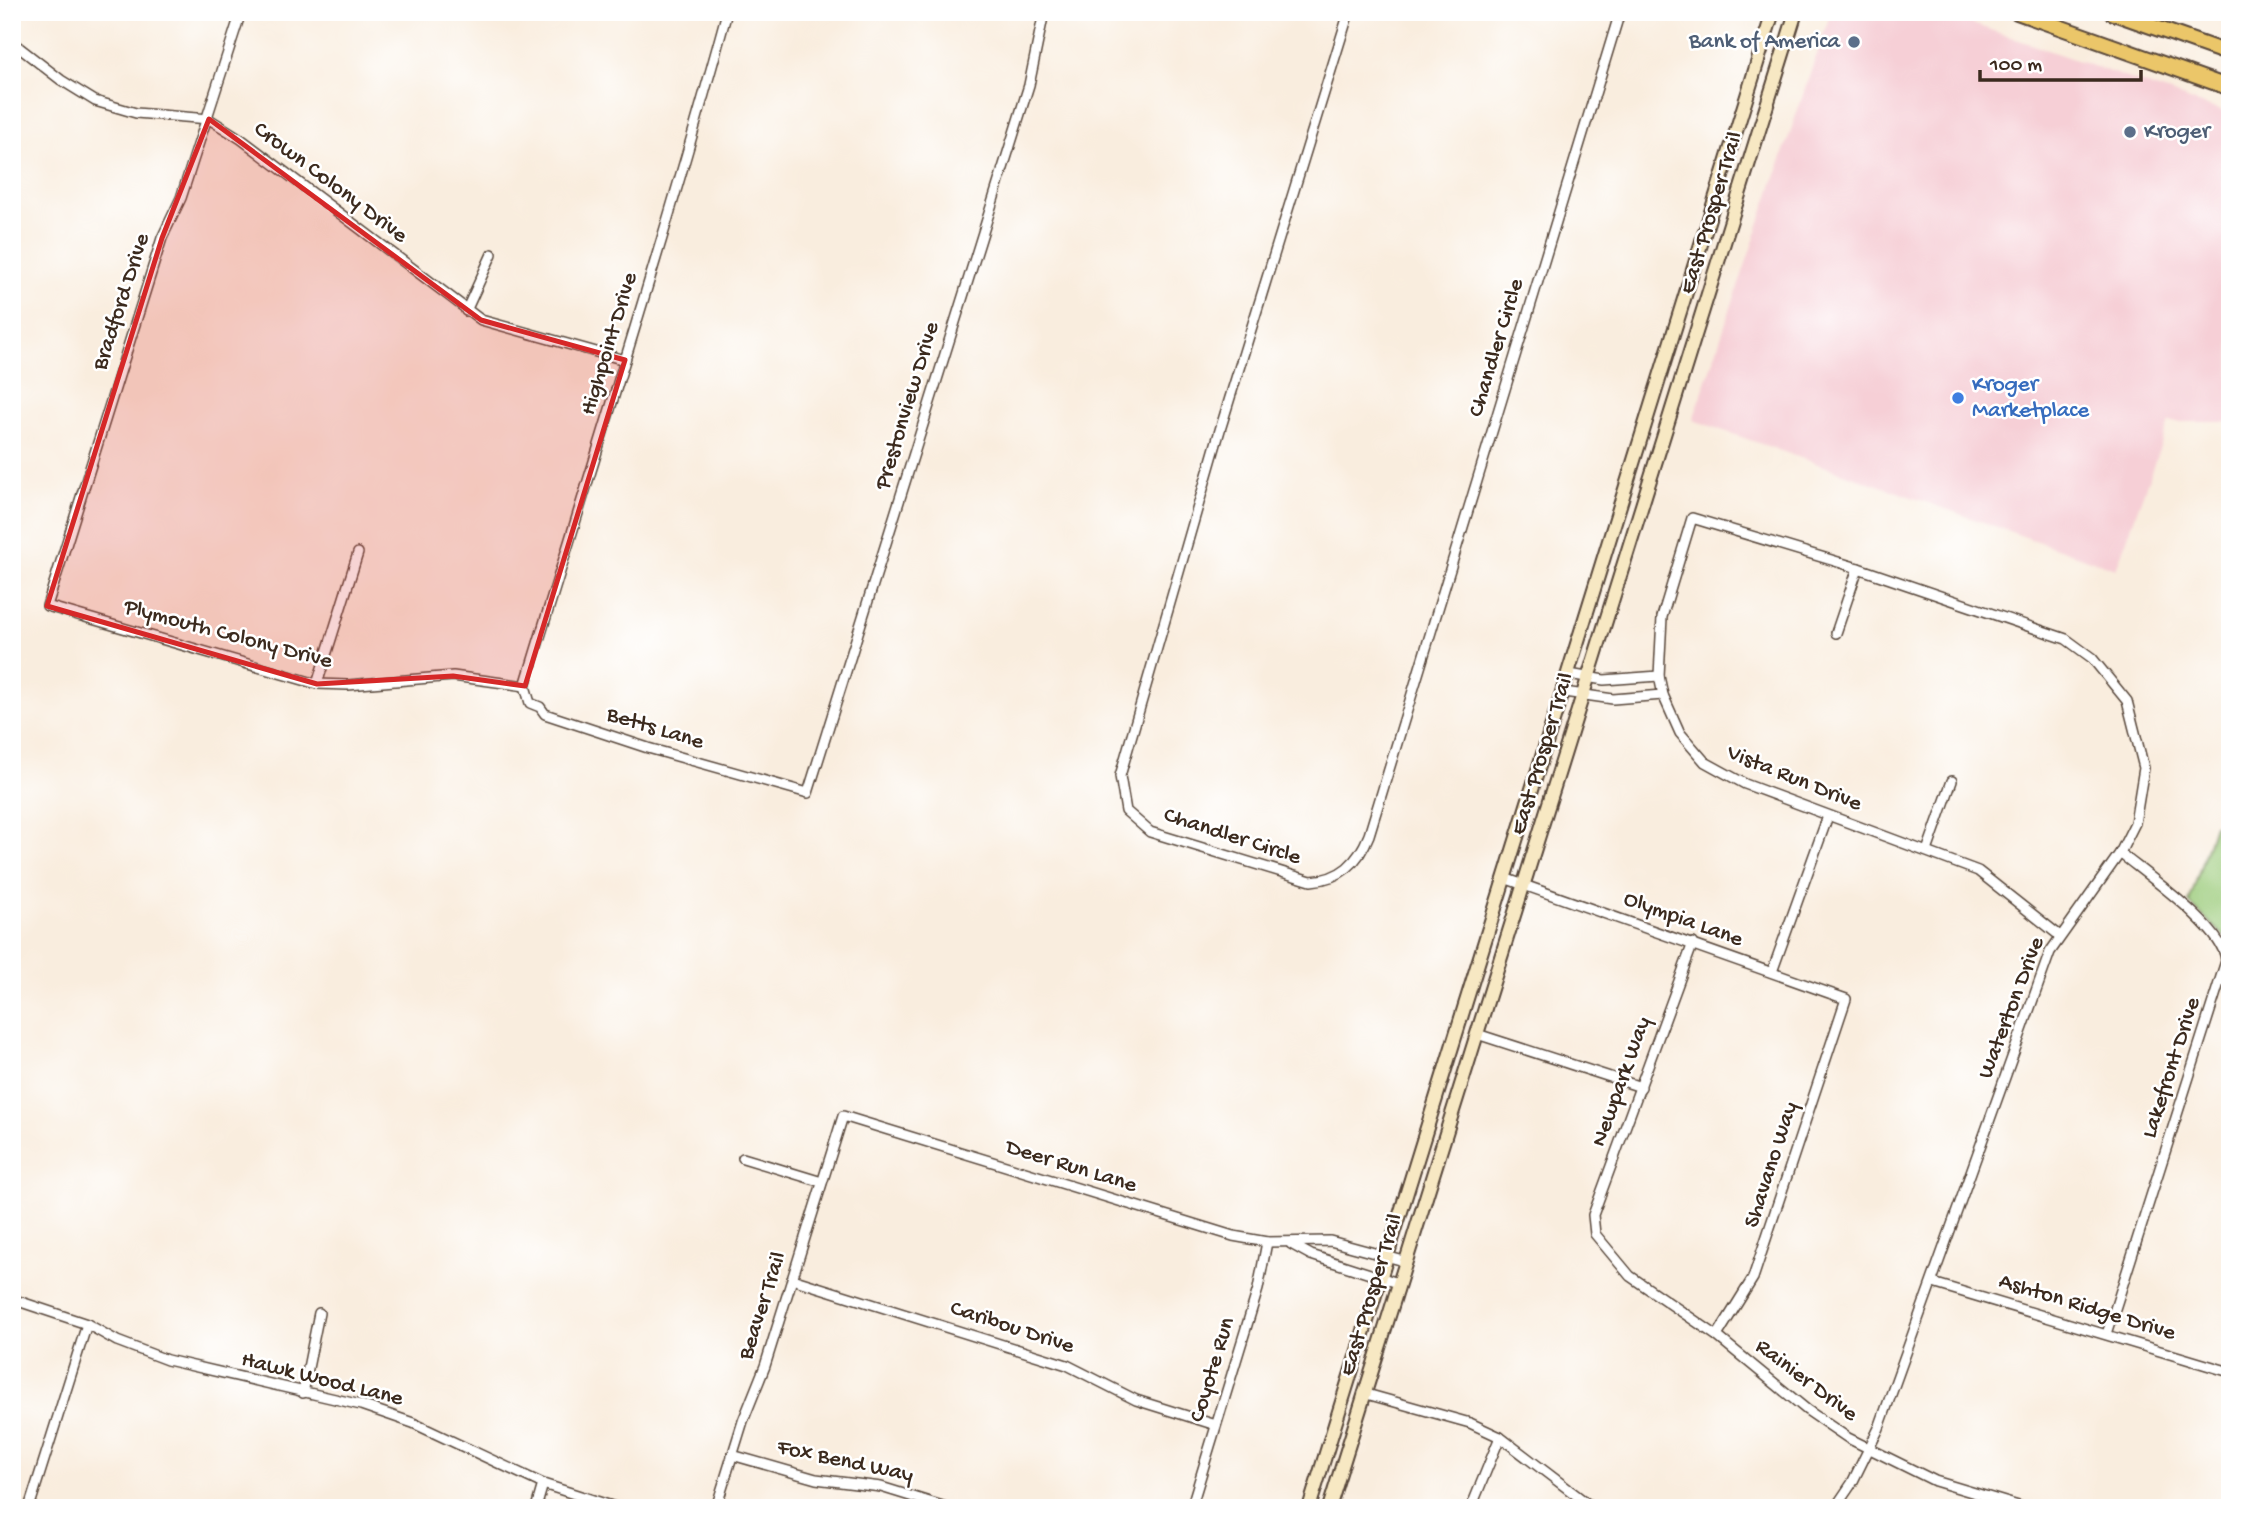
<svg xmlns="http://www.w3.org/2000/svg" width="2242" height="1520" font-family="'Gochi Hand',sans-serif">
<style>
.built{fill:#f6cfd6}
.green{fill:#9bcb7a;stroke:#6b7a4c;stroke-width:2}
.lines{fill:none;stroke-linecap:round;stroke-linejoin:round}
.street-casing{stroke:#58473b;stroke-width:12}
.secondary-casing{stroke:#58473b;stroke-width:16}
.primary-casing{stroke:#58473b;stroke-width:18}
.street{stroke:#fff;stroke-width:9}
.secondary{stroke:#f7e8c3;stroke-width:12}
.primary{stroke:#ebc669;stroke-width:14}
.marked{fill:#d62828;fill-opacity:0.2;stroke:#d62828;stroke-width:5;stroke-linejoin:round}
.service-dot{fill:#5c6f8a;stroke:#fff;stroke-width:2.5}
.shop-dot{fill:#3f7fe0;stroke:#fff;stroke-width:2.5}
.labels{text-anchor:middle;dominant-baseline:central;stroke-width:5;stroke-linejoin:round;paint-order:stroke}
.service-label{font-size:23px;fill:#4e5e75;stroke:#fff;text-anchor:end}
.street-label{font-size:23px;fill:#3b2a1e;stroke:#fff}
.shop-label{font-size:23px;fill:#366cbe;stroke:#fff;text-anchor:start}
</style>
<rect width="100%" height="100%" fill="#fff"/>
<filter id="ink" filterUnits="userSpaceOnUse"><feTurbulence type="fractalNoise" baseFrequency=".0143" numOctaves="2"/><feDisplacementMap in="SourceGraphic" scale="14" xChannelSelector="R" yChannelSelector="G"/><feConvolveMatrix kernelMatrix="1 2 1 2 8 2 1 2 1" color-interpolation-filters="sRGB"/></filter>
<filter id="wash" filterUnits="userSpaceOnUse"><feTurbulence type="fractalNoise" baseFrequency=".00686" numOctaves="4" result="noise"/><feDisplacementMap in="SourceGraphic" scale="28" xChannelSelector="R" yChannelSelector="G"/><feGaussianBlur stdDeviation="1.57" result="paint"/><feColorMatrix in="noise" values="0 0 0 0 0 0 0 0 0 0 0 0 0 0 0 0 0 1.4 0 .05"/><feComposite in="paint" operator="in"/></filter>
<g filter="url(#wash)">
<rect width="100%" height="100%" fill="#f9edde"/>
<path class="built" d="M1831 12H1939L2230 114V422H2169L2116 569 1693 420Z"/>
<path class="green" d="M2230 823V942L2189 903 2214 825Z"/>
</g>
<g filter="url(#ink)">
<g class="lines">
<g class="street-casing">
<g id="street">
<path d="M241 12 181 198 162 238 47 606 317 684 348 685 453 676 525 686"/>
<path d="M727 12C665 238 593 462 525 686L530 703 540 707 545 714 648 748 808 793 1029 85 1044 12"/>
<path d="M1349 12 1220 430 1120 776 1126 811 1150 832 1311 881C1341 879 1358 863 1369 835L1620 12"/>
<path d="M12 42 61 80 95 101 136 113 209 119 241 139 481 320 625 360"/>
<path d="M466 311 492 254"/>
<path d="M1836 633 1858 568"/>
<path d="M1569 674 1604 680 1659 676"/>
<path d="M317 684 358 553"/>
<path d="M1564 692 1613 699 1663 695"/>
<path d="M1927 851 1952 781"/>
<path d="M1507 879 1846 999 1753 1278 1717 1336"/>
<path d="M1693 943 1593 1215 1595 1234 1630 1276 1717 1336 1807 1410 1848 1438 1935 1481 2025 1508"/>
<path d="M1772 972 1828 816"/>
<path d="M1477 1034 1641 1087"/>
<path d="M743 1158 822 1182"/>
<path d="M1291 1244 1311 1255 1398 1283"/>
<path d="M792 1279 1067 1365 1136 1400 1216 1425"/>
<path d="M1933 1283 2230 1372"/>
<path d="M12 1299 87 1324 117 1341 167 1360 361 1405 413 1423 543 1484 618 1508"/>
<path d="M2107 1334 2226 961C2226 930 2144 873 2120 853"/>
<path d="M303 1393 319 1313"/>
<path d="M1363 1393 1470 1423 1500 1437 1593 1508"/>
<path d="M732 1455 816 1479 881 1487 949 1508"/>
<path d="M29 1508 87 1324"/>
<path d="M536 1508 543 1484"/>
<path d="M716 1508 743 1421 765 1366 843 1116 1233 1236 1267 1242 1330 1241 1404 1261"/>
<path d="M1191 1508 1258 1289 1267 1242"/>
<path d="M1471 1508 1500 1437"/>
<path d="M1835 1508 1852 1483 1879 1428 2050 952 2120 853 2135 823 2144 768 2127 701 2092 658 2066 639 1858 568 1692 518 1662 617 1659 676 1663 695 1680 733 1705 762 1745 784 1978 871 2060 936"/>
</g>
</g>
<g class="secondary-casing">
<g id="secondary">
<path d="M1309 1508 1773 12"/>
<path d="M1329 1508 1796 12"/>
</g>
</g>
<g class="primary-casing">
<g id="primary">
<path d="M2017 12 2230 88"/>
<path d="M2111 12 2230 54"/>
</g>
</g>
<use href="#street" class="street"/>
<use href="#secondary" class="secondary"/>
<use href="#primary" class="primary"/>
</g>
</g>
<path class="marked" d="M209 119 481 320 625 360 525 686 453 676 317 684 47 606 162 238Z"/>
<g class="service-dot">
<circle cx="1854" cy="42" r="7"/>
<circle cx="2130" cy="132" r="7"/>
</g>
<circle class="shop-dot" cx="1958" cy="398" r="7"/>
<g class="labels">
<g class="service-label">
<text x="1840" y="42">Bank of America</text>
<text x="2144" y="132" text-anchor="start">Kroger</text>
</g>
<g class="street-label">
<text transform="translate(330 183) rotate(37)">Crown Colony Drive</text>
<text transform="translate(1712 213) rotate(-73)">East Prosper Trail</text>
<text transform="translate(122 302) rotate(-72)">Bradford Drive</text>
<text transform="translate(610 344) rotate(-73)">Highpoint Drive</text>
<text transform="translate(1497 348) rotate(-73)">Chandler Circle</text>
<text transform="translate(908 406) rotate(-73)">Prestonview Drive</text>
<text transform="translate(228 635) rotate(15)">Plymouth Colony Drive</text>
<text transform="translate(655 729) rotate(17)">Betts Lane</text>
<text transform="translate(1543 754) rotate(-73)">East Prosper Trail</text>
<text transform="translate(1794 779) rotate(22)">Vista Run Drive</text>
<text transform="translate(1232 837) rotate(18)">Chandler Circle</text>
<text transform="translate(1683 920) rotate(20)">Olympia Lane</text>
<text transform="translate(2012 1008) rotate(-69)">Waterton Drive</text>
<text transform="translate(2172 1068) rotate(-72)">Lakefront Drive</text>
<text transform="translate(1622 1082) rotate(-70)">Newpark Way</text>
<text transform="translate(1772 1165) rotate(-72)">Shavano Way</text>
<text transform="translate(1071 1167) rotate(17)">Deer Run Lane</text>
<text transform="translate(1372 1295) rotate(-73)">East Prosper Trail</text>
<text transform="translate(763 1306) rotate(-72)">Beaver Trail</text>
<text transform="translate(2087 1308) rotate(17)">Ashton Ridge Drive</text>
<text transform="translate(1012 1328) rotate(18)">Caribou Drive</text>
<text transform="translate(1213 1370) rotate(-73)">Coyote Run</text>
<text transform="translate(322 1380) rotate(14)">Hawk Wood Lane</text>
<text transform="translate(1806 1381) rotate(37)">Rainier Drive</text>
<text transform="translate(845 1462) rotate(12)">Fox Bend Way</text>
</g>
<g class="shop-label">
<text x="1972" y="385">Kroger<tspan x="1972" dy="26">Marketplace</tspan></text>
</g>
</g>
<rect width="2242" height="1520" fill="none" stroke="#fff" stroke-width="42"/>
<path d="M1980 70v10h161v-10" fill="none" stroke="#3b2a1e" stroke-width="3.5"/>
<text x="1990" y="70" font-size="21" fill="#3b2a1e" stroke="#ffffff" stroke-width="5" paint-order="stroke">100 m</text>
</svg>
